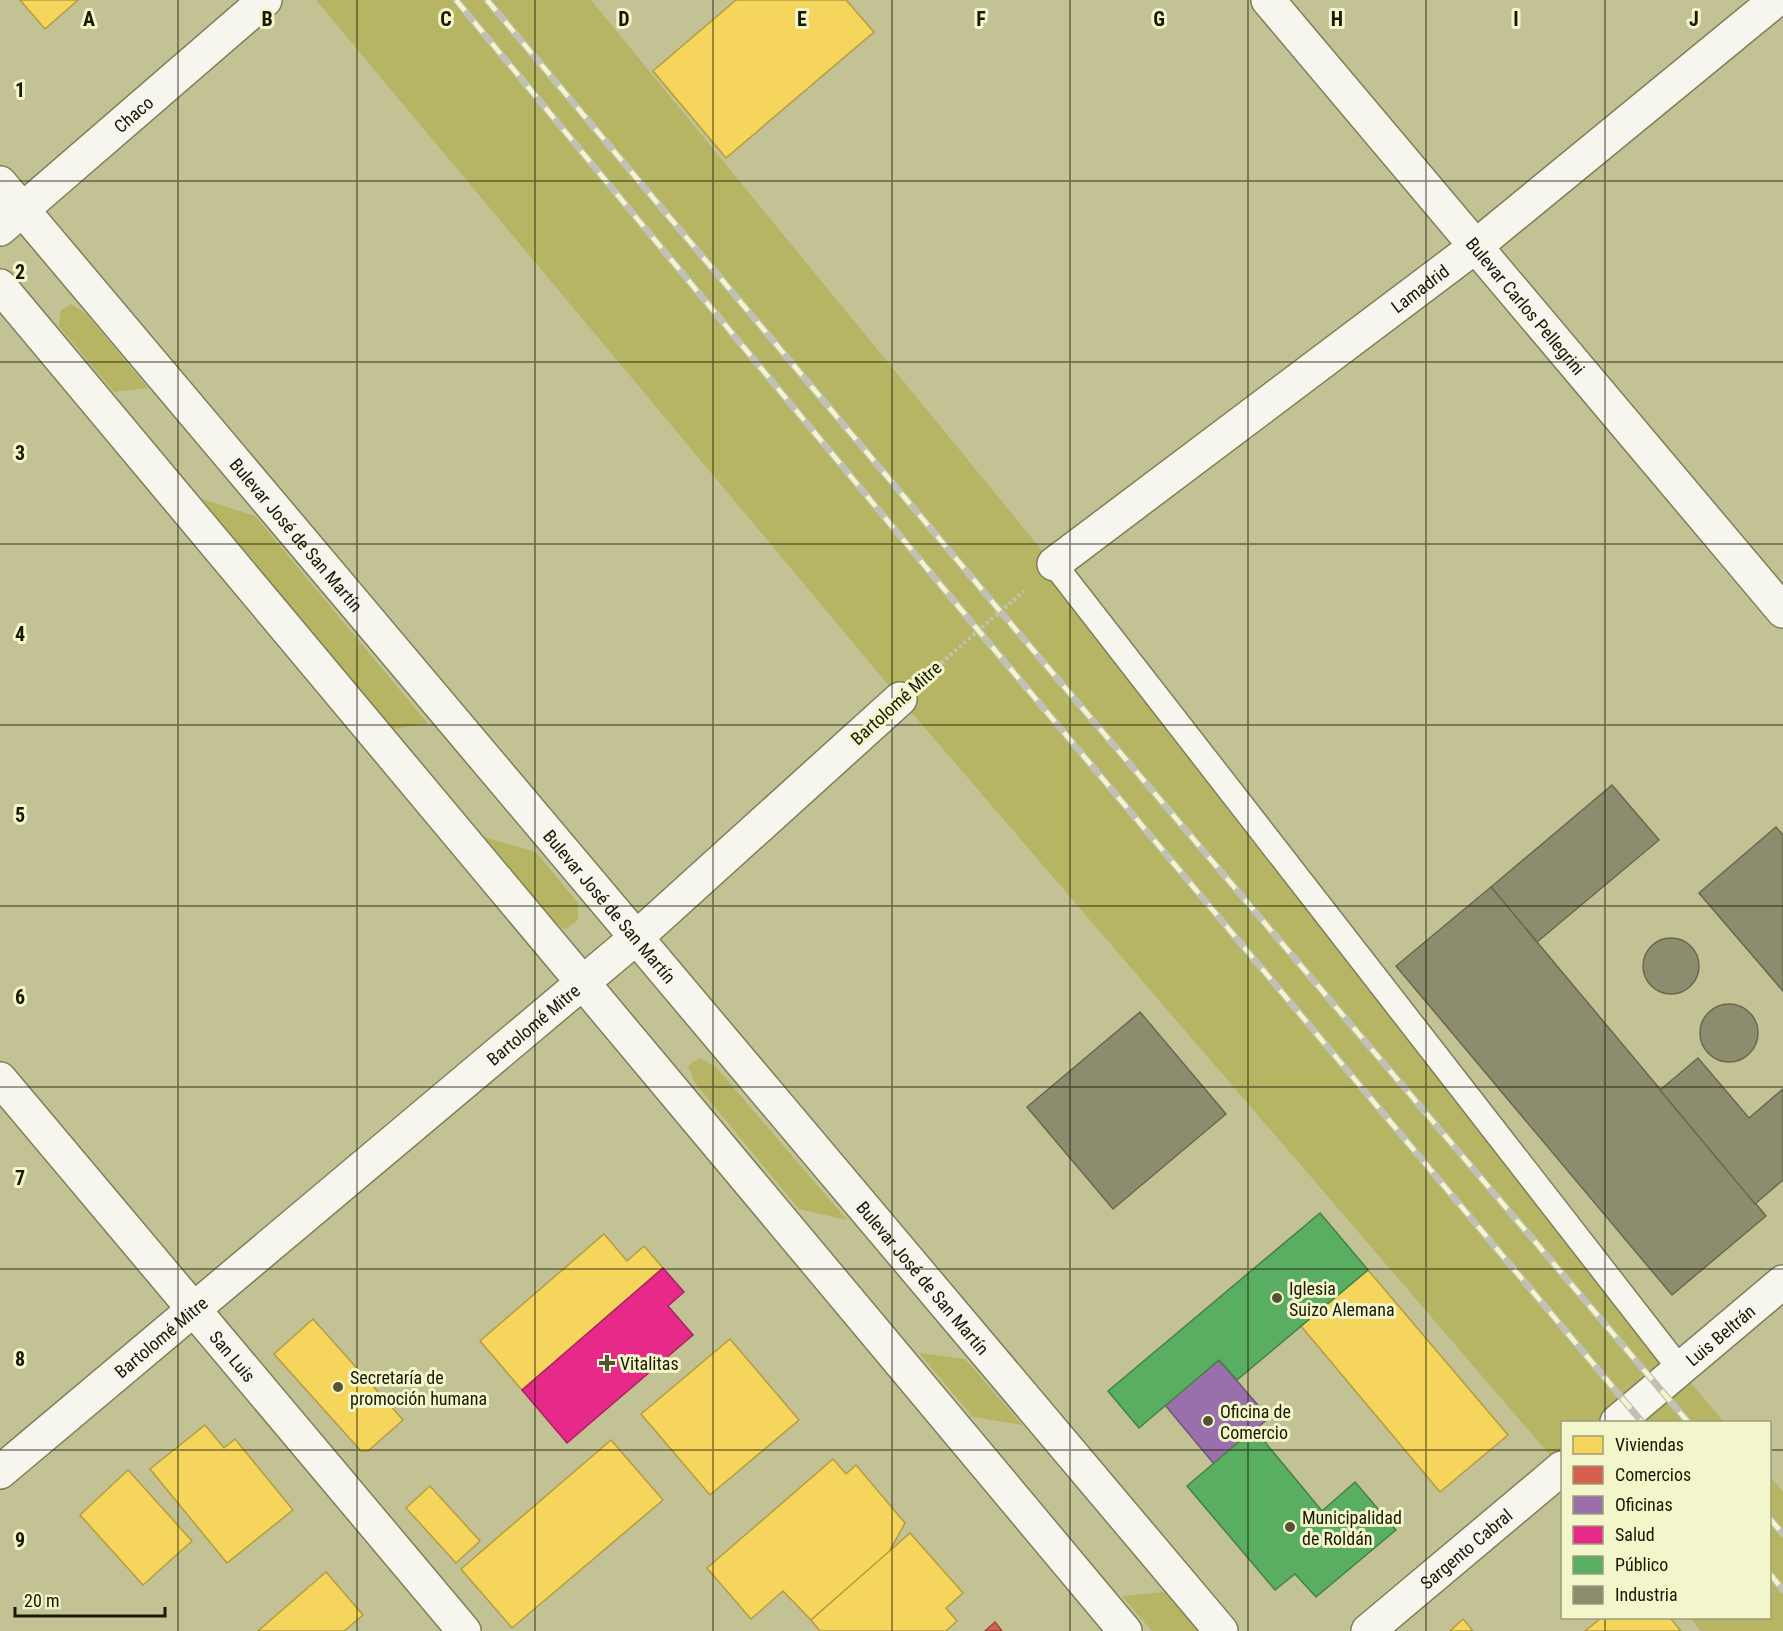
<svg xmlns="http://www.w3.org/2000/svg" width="1783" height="1631" font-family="'Roboto Condensed',sans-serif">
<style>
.green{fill:#b6b563}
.homes{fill:#f6d55c;stroke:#b49c41;stroke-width:1.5}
.shops{fill:#d6604d;stroke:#9d4a36;stroke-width:1.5}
.offices{fill:#9970ab;stroke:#735678;stroke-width:1.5}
.health{fill:#e7298a;stroke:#a92461;stroke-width:1.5}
.public{fill:#5aae61;stroke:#468144;stroke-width:1.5}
.industry{fill:#8c8c6e;stroke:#6a694d;stroke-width:1.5}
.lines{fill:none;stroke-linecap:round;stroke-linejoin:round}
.lane-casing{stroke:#7f7f57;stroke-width:27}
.street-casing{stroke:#7f7f57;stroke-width:36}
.secondary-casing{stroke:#7f7f57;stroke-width:36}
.path{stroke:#c2c2b4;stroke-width:4;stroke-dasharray:3 3;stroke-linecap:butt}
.lane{stroke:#f6f6ef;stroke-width:24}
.street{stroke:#f6f6ef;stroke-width:33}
.secondary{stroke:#f6f6ef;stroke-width:33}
.rail-casing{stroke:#c0c0b4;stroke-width:7}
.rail{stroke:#f3f5cb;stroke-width:4.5;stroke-dasharray:14;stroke-linecap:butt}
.grid{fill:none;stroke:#191801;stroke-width:1.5;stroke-opacity:0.55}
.poi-dot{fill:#545435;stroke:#f3f5cb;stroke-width:2}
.labels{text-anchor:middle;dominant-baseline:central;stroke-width:6;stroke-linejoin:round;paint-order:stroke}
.street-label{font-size:18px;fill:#191801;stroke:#f3f5cb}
.poi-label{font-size:18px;fill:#191801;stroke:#f3f5cb;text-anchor:start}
.grid-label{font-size:20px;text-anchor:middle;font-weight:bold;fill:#191801;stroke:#f3f5cb;stroke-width:6;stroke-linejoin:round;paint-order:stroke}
</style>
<rect width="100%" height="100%" fill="#c2c295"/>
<g class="green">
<path d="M316 0H591L1054 565 1679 1369 1724 1422H1562V1469L900 699Z"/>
<path d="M71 304 85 313 148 388 114 392 59 326 61 310Z"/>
<path d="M202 499 255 516 428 724 393 729Z"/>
<path d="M481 836 536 852 578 903V920L565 930 547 916Z"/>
<path d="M699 1058 715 1066 847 1220 799 1209 695 1083 688 1066Z"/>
<path d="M919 1353 965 1359 1022 1425 973 1417Z"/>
<path d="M1770 1476 1783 1492V1631H1701L1690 1618H1770Z"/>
<path d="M1165 1592 1195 1626 1197 1631H1152L1122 1596Z"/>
</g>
<g class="homes">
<path d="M20 0H78L45 29Z"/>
<path d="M736 0H846L874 32 726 158 653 71Z"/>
<path d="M604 1234 627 1261 644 1246 663 1268 522 1390 480 1341Z"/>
<path d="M1368 1270 1508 1435 1440 1492 1301 1326Z"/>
<path d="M313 1319 403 1420 368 1451H361L274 1354Z"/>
<path d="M730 1339 799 1420 710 1495 641 1414Z"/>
<path d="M205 1425 224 1448 235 1439 293 1510 227 1563 150 1469Z"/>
<path d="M611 1440 663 1500 512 1628 461 1569Z"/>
<path d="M833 1459 846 1474 856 1465 905 1523 889 1552 811 1620 783 1591 751 1619 707 1568Z"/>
<path d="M128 1470 192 1541 143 1585 80 1515Z"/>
<path d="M430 1486 480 1541 456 1563 406 1508Z"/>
<path d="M910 1533 963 1593 946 1608 957 1621 946 1631H820L811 1620Z"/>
<path d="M326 1572 363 1615 344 1631H258Z"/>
<path d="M1601 1618H1670L1681 1631H1585Z"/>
<path d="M1463 1619 1473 1631H1450Z"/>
</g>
<path class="shops" d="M995 1622 1002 1631H985Z"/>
<path class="offices" d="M1219 1360 1269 1418 1214 1464 1165 1405Z"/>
<path class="health" d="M663 1268 684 1292 668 1306 693 1335 567 1443 522 1390Z"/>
<g class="public">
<path d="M1320 1213 1368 1270 1237 1380 1219 1360 1139 1428 1108 1391Z"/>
<path d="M1254 1429 1322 1511 1355 1482 1396 1530 1316 1597 1295 1574 1275 1590 1187 1486Z"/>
</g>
<g class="industry">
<path d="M1612 785 1659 840 1537 942 1491 887Z"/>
<path d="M1776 827 1783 835V991L1699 893Z"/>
<path d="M1491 887 1766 1216 1672 1295 1396 966Z"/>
<circle cx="1671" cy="966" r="28"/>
<circle cx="1729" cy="1033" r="29"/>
<path d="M1140 1012 1226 1114 1113 1209 1027 1107Z"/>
<path d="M1698 1058 1749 1118 1783 1089V1180L1755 1204 1660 1090Z"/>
</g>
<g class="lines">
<g class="lane-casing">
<path id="lane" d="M1054 564 1680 1369"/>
</g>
<g class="street-casing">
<g id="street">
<path id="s1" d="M0 229 265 0"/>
<path id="s2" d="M1054 564 1476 246 1776 0"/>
<path id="s3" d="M0 1079 464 1631"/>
<path id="s4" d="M0 1472 637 937 900 699"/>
</g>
</g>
<g class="secondary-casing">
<g id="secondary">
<path id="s5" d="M1268 0 1783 611"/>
<path id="s6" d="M0 183 1221 1631"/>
<path d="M0 286 1125 1631"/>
<path id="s7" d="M1617 1422 1783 1282"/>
<path id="s8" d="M1368 1631 1562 1468"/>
</g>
</g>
<path class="path" d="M932 671 1024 591"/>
<use href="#lane" class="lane"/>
<use href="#street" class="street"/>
<use href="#secondary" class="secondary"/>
<g class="rail-casing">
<g id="rail">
<path d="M456 0 978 630 1642 1422"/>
<path d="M487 0 1000 611 1688 1422"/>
<path d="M1770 1519 1783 1534"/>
<path d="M1770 1574 1783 1590"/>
</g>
</g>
<use href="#rail" class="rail"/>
</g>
<path class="grid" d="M178 0V1631M357 0V1631M535 0V1631M713 0V1631M892 0V1631M1070 0V1631M1248 0V1631M1426 0V1631M1605 0V1422M0 181H1783M0 362H1783M0 544H1783M0 725H1783M0 906H1783M0 1087H1783M0 1269H1783M0 1450H1562M1770 1450H1783M1605 1618V1631"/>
<g class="poi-dot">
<circle cx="1277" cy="1298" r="6"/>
<path d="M604 1354h6v6h6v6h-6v6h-6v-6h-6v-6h6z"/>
<circle cx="338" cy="1387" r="6"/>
<circle cx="1208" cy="1421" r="6"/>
<circle cx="1290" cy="1527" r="6"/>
</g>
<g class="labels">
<g class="street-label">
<text stroke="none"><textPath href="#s1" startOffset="176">Chaco</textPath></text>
<text stroke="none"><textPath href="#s2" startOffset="458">Lamadrid</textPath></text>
<text stroke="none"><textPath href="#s5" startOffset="400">Bulevar Carlos Pellegrini</textPath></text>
<text stroke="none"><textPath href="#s6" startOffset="460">Bulevar José de San Martín</textPath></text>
<text transform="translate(896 703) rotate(-42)">Bartolomé Mitre</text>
<text stroke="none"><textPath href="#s6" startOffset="946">Bulevar José de San Martín</textPath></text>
<text stroke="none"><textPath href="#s4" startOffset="696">Bartolomé Mitre</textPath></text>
<text stroke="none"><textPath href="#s6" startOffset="1432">Bulevar José de San Martín</textPath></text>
<text stroke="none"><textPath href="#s7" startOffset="135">Luis Beltrán</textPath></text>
<text stroke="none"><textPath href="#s4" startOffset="210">Bartolomé Mitre</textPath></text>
<text stroke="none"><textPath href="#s3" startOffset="362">San Luis</textPath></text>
<text stroke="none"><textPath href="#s8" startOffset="128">Sargento Cabral</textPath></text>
</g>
<g class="poi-label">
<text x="1289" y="1288">Iglesia<tspan x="1289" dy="21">Suizo Alemana</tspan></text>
<text x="620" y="1363">Vitalitas</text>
<text x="350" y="1377">Secretaría de<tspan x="350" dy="21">promoción humana</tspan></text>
<text x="1220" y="1411">Oficina de<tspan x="1220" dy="21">Comercio</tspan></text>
<text x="1302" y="1517">Municipalidad<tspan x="1302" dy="21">de Roldán</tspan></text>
</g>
</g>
<g class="grid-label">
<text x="89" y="26">A</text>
<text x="267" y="26">B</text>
<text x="446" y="26">C</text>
<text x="624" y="26">D</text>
<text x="802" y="26">E</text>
<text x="981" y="26">F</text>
<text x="1159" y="26">G</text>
<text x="1337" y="26">H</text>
<text x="1516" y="26">I</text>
<text x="1694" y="26">J</text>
<text x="20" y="97">1</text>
<text x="20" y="279">2</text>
<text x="20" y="460">3</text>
<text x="20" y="641">4</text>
<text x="20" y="822">5</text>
<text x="20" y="1004">6</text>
<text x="20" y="1185">7</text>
<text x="20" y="1366">8</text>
<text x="20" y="1547">9</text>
</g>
<rect x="1561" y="1421" width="210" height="198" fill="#f3f5cb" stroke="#9c9d7a" stroke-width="1.5"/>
<rect x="1573" y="1436" width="30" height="18" fill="#f6d55c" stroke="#9c9d7a" stroke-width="1.5"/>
<text x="1615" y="1451" font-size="18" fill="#191801">Viviendas</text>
<rect x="1573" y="1466" width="30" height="18" fill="#d6604d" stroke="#9c9d7a" stroke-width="1.5"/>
<text x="1615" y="1481" font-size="18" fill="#191801">Comercios</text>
<rect x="1573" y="1496" width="30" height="18" fill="#9970ab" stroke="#9c9d7a" stroke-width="1.5"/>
<text x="1615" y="1511" font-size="18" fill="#191801">Oficinas</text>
<rect x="1573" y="1526" width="30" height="18" fill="#e7298a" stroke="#9c9d7a" stroke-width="1.5"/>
<text x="1615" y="1541" font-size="18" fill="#191801">Salud</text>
<rect x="1573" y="1556" width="30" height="18" fill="#5aae61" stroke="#9c9d7a" stroke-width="1.5"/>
<text x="1615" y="1571" font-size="18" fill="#191801">Público</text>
<rect x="1573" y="1586" width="30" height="18" fill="#8c8c6e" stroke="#9c9d7a" stroke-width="1.5"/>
<text x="1615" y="1601" font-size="18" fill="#191801">Industria</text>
<path d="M15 1607v9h150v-9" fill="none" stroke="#191801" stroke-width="3"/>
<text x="24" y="1607" font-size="18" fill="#191801" stroke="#f3f5cb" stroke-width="4.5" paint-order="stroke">20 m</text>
</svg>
